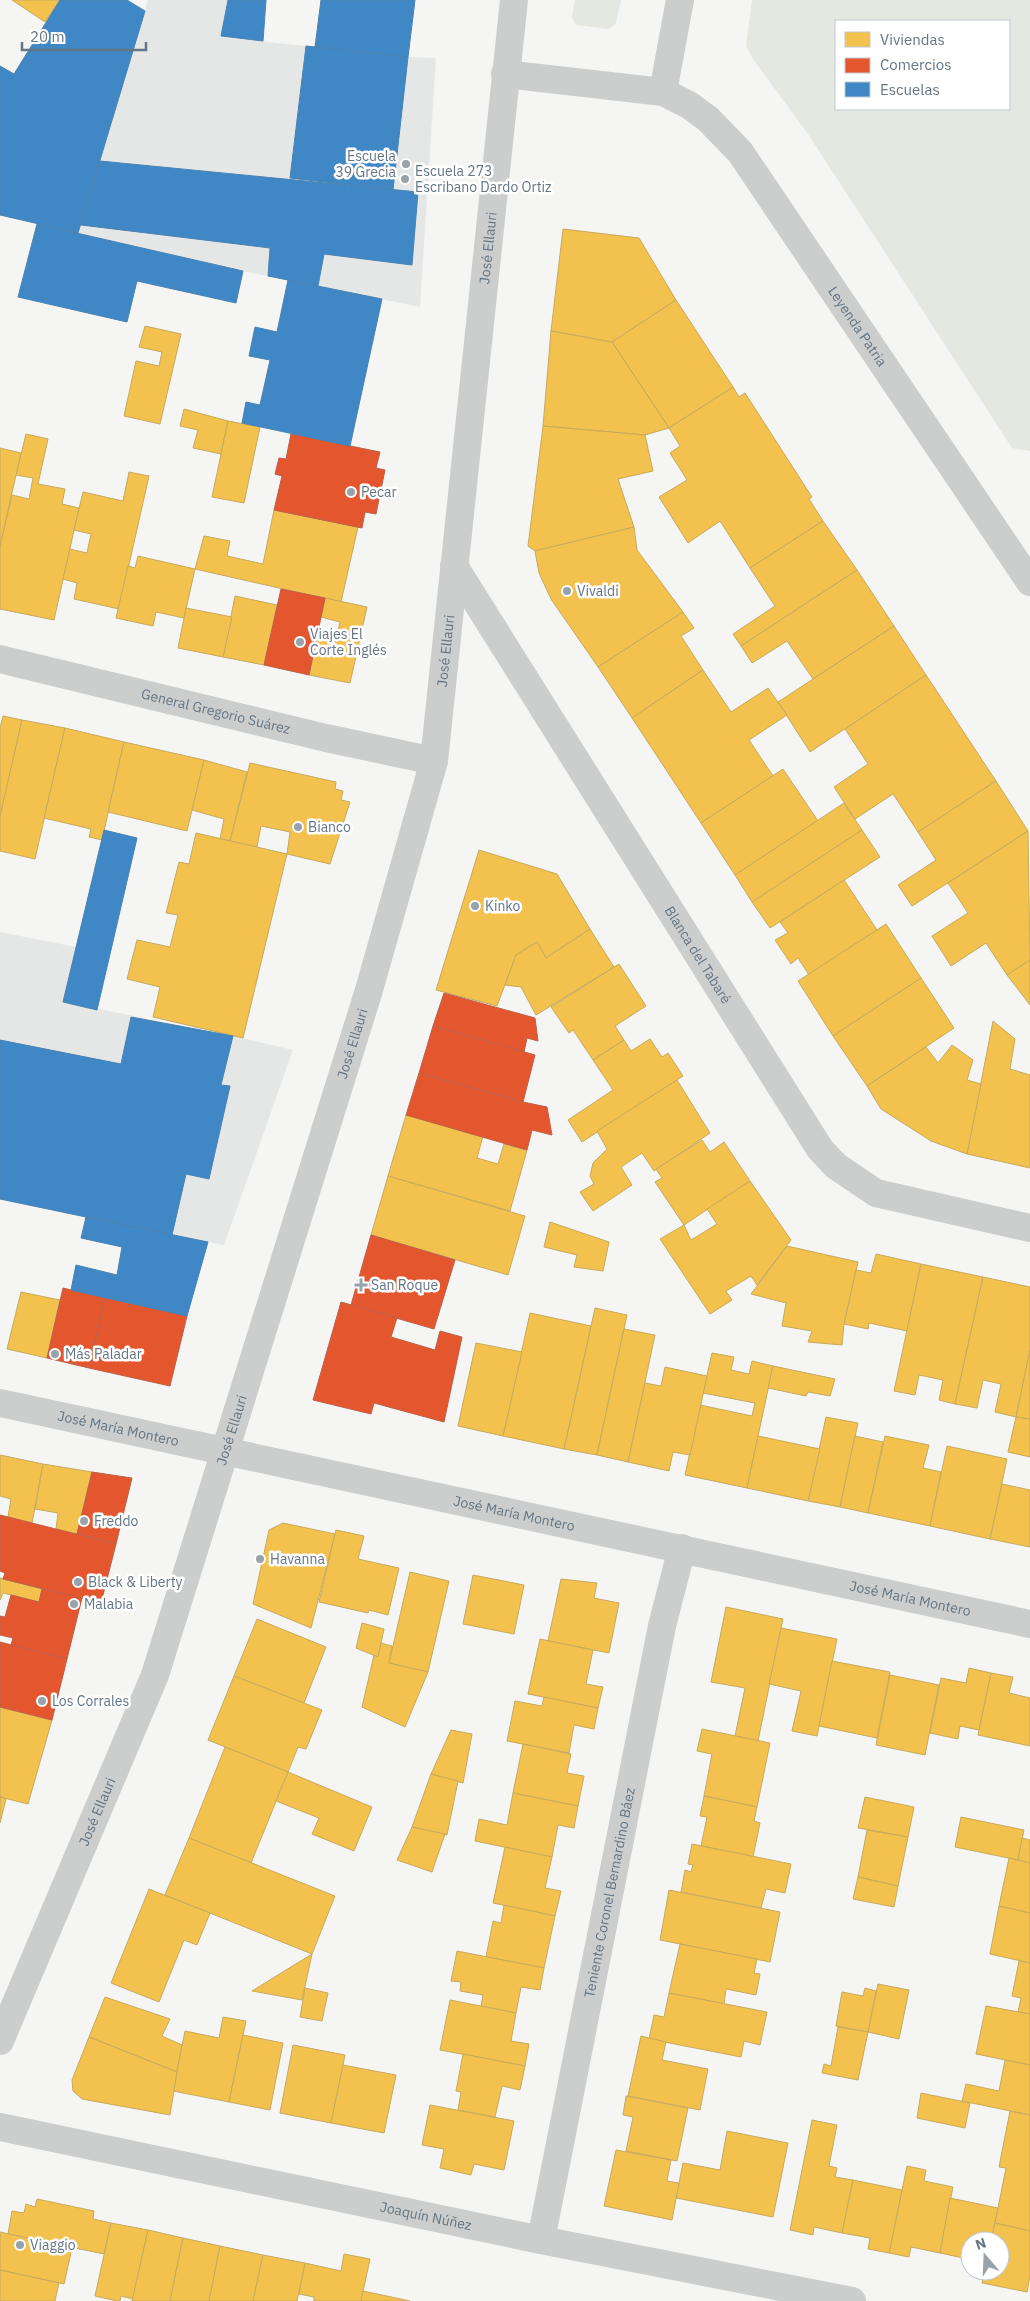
<svg xmlns="http://www.w3.org/2000/svg" width="1030" height="2301" font-family="'IBM Plex Sans',sans-serif">
<style>
.built{fill:#e5e7e6}
.green{fill:#e4e8e1;fill-rule:evenodd}
.homes{fill:#f2c14e;stroke:#c7aa5e}
.shops{fill:#e4572e;stroke:#be6048}
.schools{fill:#3f88c5;stroke:#4a82b2}
.lines{fill:none;stroke-linecap:round;stroke-linejoin:round}
.minor{stroke:#cccece;stroke-width:28}
.tertiary{stroke:#cccece;stroke-width:28}
.poi-dot{fill:#97a2ab;stroke:#fff;stroke-width:2}
.labels{text-anchor:middle;dominant-baseline:central;stroke-width:5;stroke-linejoin:round;paint-order:stroke}
.poi-label{font-size:14px;fill:#647584;stroke:#fff;text-anchor:start}
.street-label{font-size:14px;fill:#647584;stroke:#fff}
</style>
<rect width="100%" height="100%" fill="#f5f5f3"/>
<g class="built">
<path d="M148 0H228L222 37 408 57 436 58 420 307 243 271 78 233Z"/>
<path d="M0 932 76 947 64 1002 233 1036 293 1050 224 1245 0 1199Z"/>
</g>
<g class="green">
<path d="M575 0H621L616 23 609 29 576 25 572 17Z"/>
<path d="M752 0H1030V451L1012 448 808 134 753 59 746 46ZM836 21H1009V109H836Z"/>
</g>
<g class="homes">
<path d="M12 0H60L45 22Z"/>
<path d="M563 229 639 238 676 300 612 342 551 331Z"/>
<path d="M676 300 733 387 669 428 612 342Z"/>
<path d="M145 326 181 334 160 424 124 416 136 361 159 366 162 352 139 347Z"/>
<path d="M551 331 612 342 669 428 645 435 543 426Z"/>
<path d="M733 387 739 397 745 393 812 497 809 499 823 521 750 568 720 521 688 543 659 497 687 480 670 453 680 446 669 428Z"/>
<path d="M184 409 228 421 221 454 193 448 198 430 180 426Z"/>
<path d="M228 421 260 427 244 503 212 497Z"/>
<path d="M543 426 645 435 653 471 618 479 634 527 535 551 528 546Z"/>
<path d="M26 434 48 439 38 484 65 489 62 504 79 508 54 620 0 609V546L12 495 29 499 33 478 16 475Z"/>
<path d="M0 448 21 453 0 546Z"/>
<path d="M129 472 149 476 119 609 74 599 77 583 63 579 70 549 87 553 91 534 74 530 83 492 123 501Z"/>
<path d="M274 510 358 527 341 602 195 569 204 536 230 541 227 556 263 564Z"/>
<path d="M823 521 857 570 741 646 733 634 775 606 750 568Z"/>
<path d="M634 527 637 550 683 612 598 667 551 599 539 573 535 551Z"/>
<path d="M138 556 195 569 184 618 156 612 153 626 116 618 128 566 135 568Z"/>
<path d="M857 570 894 626 813 679 787 641 752 663 741 646Z"/>
<path d="M235 596 277 605 264 665 223 657Z"/>
<path d="M325 598 367 607 350 683 309 675 316 639 335 643 340 622 321 617Z"/>
<path d="M186 608 232 617 223 657 178 648Z"/>
<path d="M683 612 694 628 681 636 703 670 632 718 598 667Z"/>
<path d="M894 626 926 675 810 752 778 702Z"/>
<path d="M703 670 731 712 768 688 787 715 749 740 773 776 701 823 632 718Z"/>
<path d="M926 675 996 781 918 832 893 794 855 819 834 787 868 764 845 729Z"/>
<path d="M3 716 22 720 0 818V728Z"/>
<path d="M22 720 65 728 35 859 0 851V816Z"/>
<path d="M65 728 124 742 102 840 89 837 91 829 44 818Z"/>
<path d="M124 742 204 760 187 831 108 812Z"/>
<path d="M204 760 247 772 230 841 220 839 224 819 192 810Z"/>
<path d="M250 763 336 782 335 789 343 791 341 800 350 802 330 864 287 854 290 832 261 826 257 847 230 841Z"/>
<path d="M783 769 818 821 735 875 701 823Z"/>
<path d="M996 781 1028 831 912 906 898 885 936 860 918 832Z"/>
<path d="M844 803 862 830 752 902 735 875Z"/>
<path d="M862 830 880 857 770 928 752 902Z"/>
<path d="M1028 831 1030 960 1007 975 986 943 951 966 932 936 968 913 948 883Z"/>
<path d="M196 833 287 854 243 1038 153 1017 160 987 127 979 137 940 170 947 178 915 166 913 179 862 189 864Z"/>
<path d="M479 850 557 874 590 929 546 958 537 942 516 955 497 1006 436 990Z"/>
<path d="M844 880 877 930 809 975 798 958 791 964 775 940 788 933 780 922Z"/>
<path d="M886 924 921 978 833 1036 798 981Z"/>
<path d="M590 929 614 967 536 1015 521 987 505 985 516 955 537 942 546 958Z"/>
<path d="M1030 960V1005L1007 975Z"/>
<path d="M619 964 646 1006 615 1026 624 1040 593 1060 573 1030 569 1033 551 1007Z"/>
<path d="M921 978 954 1028 867 1086 833 1036Z"/>
<path d="M993 1021 1015 1039 1010 1069 1030 1075V1168L967 1154Z"/>
<path d="M650 1039 662 1057 668 1053 683 1076 582 1142 568 1120 613 1090 593 1060 624 1040 631 1051Z"/>
<path d="M952 1045 973 1060 967 1080 981 1084 967 1154 931 1141 881 1109 867 1086 926 1047 938 1063Z"/>
<path d="M677 1080 710 1133 654 1171 642 1153 621 1167 632 1185 593 1211 580 1192 594 1184 590 1176 593 1163 607 1149 597 1131Z"/>
<path d="M406 1115 483 1136 477 1158 498 1164 504 1144 527 1150 510 1211 388 1176Z"/>
<path d="M702 1140 710 1152 724 1142 750 1181 684 1225 655 1182 662 1178 656 1169Z"/>
<path d="M388 1176 525 1216 508 1275 371 1235Z"/>
<path d="M750 1181 791 1240 757 1285 751 1276 726 1291 732 1300 710 1314 660 1239 684 1225 691 1240 717 1224 707 1209Z"/>
<path d="M550 1222 609 1242 603 1271 574 1267 577 1255 544 1247Z"/>
<path d="M787 1246 858 1262 844 1324 842 1345 808 1342 812 1331 782 1326 786 1303 751 1294Z"/>
<path d="M876 1254 921 1264 907 1331 869 1323 868 1329 844 1324 856 1270 871 1273Z"/>
<path d="M921 1264 983 1277 955 1404 939 1400 943 1380 919 1375 915 1395 894 1391Z"/>
<path d="M983 1277 1030 1287V1350L1016 1417 995 1412 1001 1384 983 1380 977 1408 955 1404Z"/>
<path d="M21 1292 60 1300 47 1358 7 1349Z"/>
<path d="M595 1308 627 1315 597 1455 564 1449Z"/>
<path d="M530 1313 591 1326 564 1449 503 1436Z"/>
<path d="M624 1329 655 1335 628 1462 597 1455Z"/>
<path d="M476 1343 522 1352 503 1436 458 1426Z"/>
<path d="M1030 1350V1419L1016 1417Z"/>
<path d="M712 1353 734 1357 731 1370 749 1374 752 1361 773 1366 747 1488 685 1475 700 1405 752 1416 755 1403 703 1393Z"/>
<path d="M773 1366 835 1379 830 1396 808 1392 806 1396 768 1388Z"/>
<path d="M665 1367 707 1376 690 1455 673 1452 669 1471 628 1462 645 1383 661 1386Z"/>
<path d="M826 1417 858 1423 840 1507 808 1501Z"/>
<path d="M1016 1417 1030 1419V1457L1008 1452Z"/>
<path d="M758 1436 820 1449 808 1501 747 1488Z"/>
<path d="M855 1436 883 1442 868 1513 840 1507Z"/>
<path d="M885 1436 929 1445 923 1468 941 1472 930 1526 868 1513Z"/>
<path d="M947 1446 1007 1459 990 1539 930 1526Z"/>
<path d="M0 1455 43 1464 32 1523 8 1517 11 1499 0 1496Z"/>
<path d="M43 1464 92 1472 77 1534 56 1529 58 1513 35 1509Z"/>
<path d="M1002 1484 1030 1490V1547L990 1539Z"/>
<path d="M283 1523 335 1534 311 1628 253 1604 269 1530Z"/>
<path d="M336 1530 364 1536 358 1559 399 1568 388 1615 369 1610 368 1613 319 1602Z"/>
<path d="M410 1572 449 1581 428 1672 389 1663Z"/>
<path d="M473 1575 524 1585 514 1634 463 1624Z"/>
<path d="M0 1578 42 1589 39 1602 3 1593 0 1600Z"/>
<path d="M561 1579 597 1583 594 1598 619 1603 609 1653 548 1641Z"/>
<path d="M726 1607 783 1619 758 1741 735 1736 745 1688 711 1682Z"/>
<path d="M257 1619 326 1647 304 1703 234 1676Z"/>
<path d="M362 1623 384 1629 378 1657 356 1648Z"/>
<path d="M781 1628 837 1639 817 1736 792 1731 801 1691 769 1684Z"/>
<path d="M540 1639 593 1650 586 1684 603 1687 598 1708 528 1694Z"/>
<path d="M381 1643 392 1646 389 1663 428 1672 405 1727 362 1707 374 1655 378 1657Z"/>
<path d="M832 1661 890 1672 877 1738 819 1726Z"/>
<path d="M969 1668 991 1673 979 1730 960 1726 958 1739 930 1733 941 1678 966 1683Z"/>
<path d="M991 1673 1013 1677 1009 1693 1030 1698V1746L978 1735Z"/>
<path d="M890 1675 939 1685 925 1755 876 1745Z"/>
<path d="M234 1676 322 1710 306 1749 298 1747 288 1772 208 1740Z"/>
<path d="M544 1697 598 1708 594 1729 574 1725 569 1753 507 1741 515 1701 542 1706Z"/>
<path d="M0 1707 52 1720 28 1804 0 1797Z"/>
<path d="M702 1729 770 1743 757 1807 704 1796 712 1754 697 1751Z"/>
<path d="M451 1730 472 1734 463 1783 431 1774Z"/>
<path d="M523 1744 571 1754 567 1773 584 1776 578 1806 513 1793Z"/>
<path d="M225 1747 288 1772 251 1863 189 1838Z"/>
<path d="M288 1772 372 1807 354 1851 312 1834 319 1818 276 1801Z"/>
<path d="M431 1774 458 1781 447 1835 412 1827Z"/>
<path d="M513 1793 578 1806 574 1828 558 1825 552 1857 475 1841 479 1819 507 1825Z"/>
<path d="M704 1796 757 1807 754 1821 760 1823 753 1857 701 1846 707 1817 700 1816Z"/>
<path d="M0 1797 6 1799 0 1823Z"/>
<path d="M865 1797 914 1807 908 1837 858 1828Z"/>
<path d="M961 1817 1024 1830 1018 1860 955 1847Z"/>
<path d="M412 1827 445 1834 432 1872 397 1860Z"/>
<path d="M867 1830 908 1837 898 1886 858 1877Z"/>
<path d="M189 1838 335 1896 312 1954 165 1895Z"/>
<path d="M1022 1838 1030 1840V1863L1018 1860Z"/>
<path d="M692 1844 791 1864 785 1893 766 1889 761 1908 681 1892 685 1870 691 1872 693 1865 688 1864Z"/>
<path d="M505 1847 552 1857 545 1888 561 1891 555 1916 493 1903Z"/>
<path d="M1009 1858 1030 1863V1913L999 1906Z"/>
<path d="M858 1877 898 1886 894 1907 853 1899Z"/>
<path d="M149 1889 210 1913 197 1945 184 1940 159 2002 111 1983Z"/>
<path d="M669 1890 780 1912 770 1962 660 1940Z"/>
<path d="M504 1905 555 1916 544 1968 486 1957 493 1921 501 1923Z"/>
<path d="M999 1906 1030 1913V1963L990 1954Z"/>
<path d="M680 1944 757 1959 754 1973 760 1974 756 1995 726 1989 724 2004 669 1993Z"/>
<path d="M457 1951 544 1968 540 1990 521 1987 516 2013 481 2006 483 1995 460 1991 461 1982 451 1981Z"/>
<path d="M312 1954 302 2000 252 1991Z"/>
<path d="M1019 1961 1030 1963V2014L1018 2012 1021 1998 1012 1996Z"/>
<path d="M878 1984 909 1990 899 2039 868 2032Z"/>
<path d="M305 1988 328 1993 322 2021 300 2017Z"/>
<path d="M865 1988 876 1991 868 2032 836 2026 842 1992 863 1996Z"/>
<path d="M669 1993 767 2012 760 2045 744 2041 741 2057 649 2039 654 2015 664 2017Z"/>
<path d="M105 1997 170 2019 162 2036 182 2045 177 2072 89 2037Z"/>
<path d="M450 2000 516 2013 511 2041 529 2044 525 2066 440 2050Z"/>
<path d="M986 2006 1030 2014V2065L976 2054Z"/>
<path d="M223 2017 246 2021 229 2102 173 2091 185 2031 219 2038Z"/>
<path d="M838 2027 868 2032 858 2080 822 2073 824 2064 831 2066Z"/>
<path d="M243 2035 283 2043 270 2110 229 2102Z"/>
<path d="M641 2036 666 2042 662 2060 708 2069 700 2110 628 2096Z"/>
<path d="M89 2037 177 2072 170 2115 82 2099 73 2091 72 2080Z"/>
<path d="M293 2045 345 2055 331 2123 280 2113Z"/>
<path d="M463 2054 525 2066 520 2090 502 2086 495 2117 458 2110 461 2092 456 2091Z"/>
<path d="M1005 2060 1030 2065V2115L962 2101 966 2084 999 2091Z"/>
<path d="M343 2065 396 2075 384 2133 331 2123Z"/>
<path d="M921 2093 970 2103 965 2128 917 2118Z"/>
<path d="M626 2096 688 2108 677 2161 626 2151 633 2117 623 2115Z"/>
<path d="M430 2105 514 2121 504 2170 474 2164 471 2175 440 2168 444 2149 422 2145Z"/>
<path d="M1010 2111 1030 2115V2231L995 2223 1006 2168 999 2167Z"/>
<path d="M812 2120 837 2125 829 2166 837 2168 835 2177 853 2180 842 2233 814 2227 813 2235 790 2230Z"/>
<path d="M727 2131 788 2143 773 2217 676 2198 683 2163 720 2170Z"/>
<path d="M616 2150 671 2160 667 2181 679 2183 672 2220 604 2206Z"/>
<path d="M907 2166 926 2170 924 2181 953 2187 940 2253 911 2247 909 2257 889 2253Z"/>
<path d="M853 2180 902 2190 889 2253 868 2249 870 2238 842 2233Z"/>
<path d="M950 2198 998 2208 991 2241H970V2269L965 2268 968 2259 940 2253Z"/>
<path d="M37 2199 94 2211 93 2219 111 2223 104 2254 8 2234 12 2211 24 2213 26 2204 35 2207Z"/>
<path d="M111 2223 148 2230 133 2299 121 2296 120 2301H117L95 2296Z"/>
<path d="M995 2223 1030 2231V2276L1027 2292 982 2283 985 2271H1000V2241H991Z"/>
<path d="M148 2230 183 2238 170 2301H132Z"/>
<path d="M0 2232 72 2248 64 2284 0 2270Z"/>
<path d="M183 2238 220 2246 209 2301H170Z"/>
<path d="M220 2246 263 2255 253 2301H209Z"/>
<path d="M344 2254 370 2259 361 2301H314V2297L299 2294 305 2263 341 2271Z"/>
<path d="M263 2255 305 2263 297 2301H253Z"/>
<path d="M0 2270 59 2283 55 2301H0Z"/>
<path d="M363 2291 410 2301H361Z"/>
</g>
<g class="shops">
<path d="M291 434 380 452 376 468 385 470 376 514 365 512 362 528 274 510 282 476 275 474 279 458 286 459Z"/>
<path d="M281 589 325 598 309 675 264 665Z"/>
<path d="M444 993 535 1018 538 1041 527 1038 524 1052 433 1026Z"/>
<path d="M433 1026 535 1055 523 1102 419 1073Z"/>
<path d="M419 1073 523 1102 547 1107 552 1135 532 1130 527 1150 406 1115Z"/>
<path d="M371 1235 455 1260 434 1329 351 1305Z"/>
<path d="M63 1288 105 1298 89 1368 47 1358Z"/>
<path d="M105 1298 187 1316 170 1386 89 1368Z"/>
<path d="M341 1302 397 1318 391 1337 435 1350 440 1331 462 1337 444 1422 374 1403 371 1414 313 1400Z"/>
<path d="M92 1472 132 1478 116 1544 77 1534Z"/>
<path d="M0 1515 116 1544 101 1603 3 1579 5 1573 0 1571Z"/>
<path d="M42 1589 82 1598 67 1659 11 1645 13 1638 0 1635V1616L5 1617 11 1595 39 1602Z"/>
<path d="M0 1642 67 1659 52 1720 0 1707Z"/>
</g>
<g class="schools">
<path d="M60 0H127L145 11 78 233 0 215V66L14 74Z"/>
<path d="M228 0H266L263 41 221 36Z"/>
<path d="M321 0H415L408 57 315 47Z"/>
<path d="M306 46 408 57 393 190 290 178Z"/>
<path d="M100 161 418 192 412 265 324 254 318 286 268 276 270 248 81 225Z"/>
<path d="M37 224 243 271 236 303 137 281 127 322 18 297Z"/>
<path d="M288 280 382 299 350 446 242 423 246 402 260 405 270 360 249 356 255 327 277 332Z"/>
<path d="M104 830 137 838 97 1010 63 1002Z"/>
<path d="M131 1017 233 1036 221 1085 230 1086 209 1179 186 1174 172 1235 0 1199V1040L121 1064Z"/>
<path d="M86 1217 208 1242 187 1316 71 1290 76 1265 117 1275 122 1247 81 1238Z"/>
</g>
<g class="lines">
<g class="minor">
<path id="s1" d="M505 74 663 92 689 105 708 119 740 152 1030 582"/>
<path d="M663 92 680 0"/>
<path id="s2" d="M454 566 820 1149 836 1166 876 1193 1030 1228"/>
<path id="s3" d="M0 659 326 738 434 761"/>
<path id="s4" d="M0 1403 1030 1624"/>
<path id="s5" d="M0 2127 541 2240 852 2301"/>
<path id="s6" d="M541 2240 662 1626 682 1548"/>
</g>
<path class="tertiary" id="s7" d="M0 2041 155 1675 369 990 434 761 514 0"/>
</g>
<g class="poi-dot">
<circle cx="406" cy="164" r="5"/>
<circle cx="405" cy="179" r="5"/>
<circle cx="351" cy="492" r="5"/>
<circle cx="567" cy="591" r="5"/>
<circle cx="300" cy="642" r="5"/>
<circle cx="298" cy="827" r="5"/>
<circle cx="475" cy="906" r="5"/>
<path d="M358.5 1277.5h5v5h5v5h-5v5h-5v-5h-5v-5h5z"/>
<circle cx="55" cy="1354" r="5"/>
<circle cx="84" cy="1521" r="5"/>
<circle cx="260" cy="1559" r="5"/>
<circle cx="78" cy="1582" r="5"/>
<circle cx="74" cy="1604" r="5"/>
<circle cx="42" cy="1701" r="5"/>
<circle cx="20" cy="2245" r="5"/>
</g>
<g class="labels">
<g class="poi-label">
<text x="396" y="156" text-anchor="end">Escuela<tspan x="396" dy="16">39 Grecia</tspan></text>
<text x="415" y="171">Escuela 273<tspan x="415" dy="16">Escribano Dardo Ortiz</tspan></text>
<text x="361" y="492">Pecar</text>
<text x="577" y="591">Vivaldi</text>
<text x="310" y="634">Viajes El<tspan x="310" dy="16">Corte Inglés</tspan></text>
<text x="308" y="827">Bianco</text>
<text x="485" y="906">Kinko</text>
<text x="371" y="1285">San Roque</text>
<text x="65" y="1354">Más Paladar</text>
<text x="94" y="1521">Freddo</text>
<text x="270" y="1559">Havanna</text>
<text x="88" y="1582">Black &amp; Liberty</text>
<text x="84" y="1604">Malabia</text>
<text x="52" y="1701">Los Corrales</text>
<text x="30" y="2245">Viaggio</text>
</g>
<g class="street-label">
<text stroke="none"><textPath href="#s7" startOffset="1869">José Ellauri</textPath></text>
<text stroke="none"><textPath href="#s1" startOffset="468">Leyenda Patria</textPath></text>
<text stroke="none"><textPath href="#s7" startOffset="1464">José Ellauri</textPath></text>
<text stroke="none"><textPath href="#s3" startOffset="222">General Gregorio Suárez</textPath></text>
<text stroke="none"><textPath href="#s2" startOffset="459">Blanca del Tabaré</textPath></text>
<text stroke="none"><textPath href="#s7" startOffset="1059">José Ellauri</textPath></text>
<text stroke="none"><textPath href="#s4" startOffset="121">José María Montero</textPath></text>
<text stroke="none"><textPath href="#s7" startOffset="654">José Ellauri</textPath></text>
<text stroke="none"><textPath href="#s4" startOffset="526">José María Montero</textPath></text>
<text stroke="none"><textPath href="#s4" startOffset="931">José María Montero</textPath></text>
<text stroke="none"><textPath href="#s7" startOffset="249">José Ellauri</textPath></text>
<text stroke="none"><textPath href="#s6" startOffset="354">Teniente Coronel Bernardino Báez</textPath></text>
<text stroke="none"><textPath href="#s5" startOffset="435">Joaquín Núñez</textPath></text>
</g>
</g>
<rect x="835" y="20" width="175" height="90" fill="#ffffff" stroke="#c1c8ce"/>
<rect x="845" y="32" width="25" height="15" fill="#f2c14e" stroke="#c1c8ce"/>
<text x="880" y="45" font-size="15" fill="#647584">Viviendas</text>
<rect x="845" y="58" width="25" height="15" fill="#e4572e" stroke="#c1c8ce"/>
<text x="880" y="70" font-size="15" fill="#647584">Comercios</text>
<rect x="845" y="82" width="25" height="15" fill="#3f88c5" stroke="#c1c8ce"/>
<text x="880" y="95" font-size="15" fill="#647584">Escuelas</text>
<g transform="translate(985 2256) rotate(341)"><circle r="24" fill="#ffffff" stroke="#c1c8ce"/>
<path d="M0-4L9 19L0 12L-9 19Z" fill="#97a2ab"/>
<text y="-8" font-size="14" font-weight="bold" text-anchor="middle" fill="#647584">N</text>
</g>
<path d="M22 42v8h124v-8" fill="none" stroke="#647584" stroke-width="2.5"/>
<text x="30" y="42" font-size="15" fill="#647584" stroke="#ffffff" stroke-width="4" paint-order="stroke">20 m</text>
</svg>
